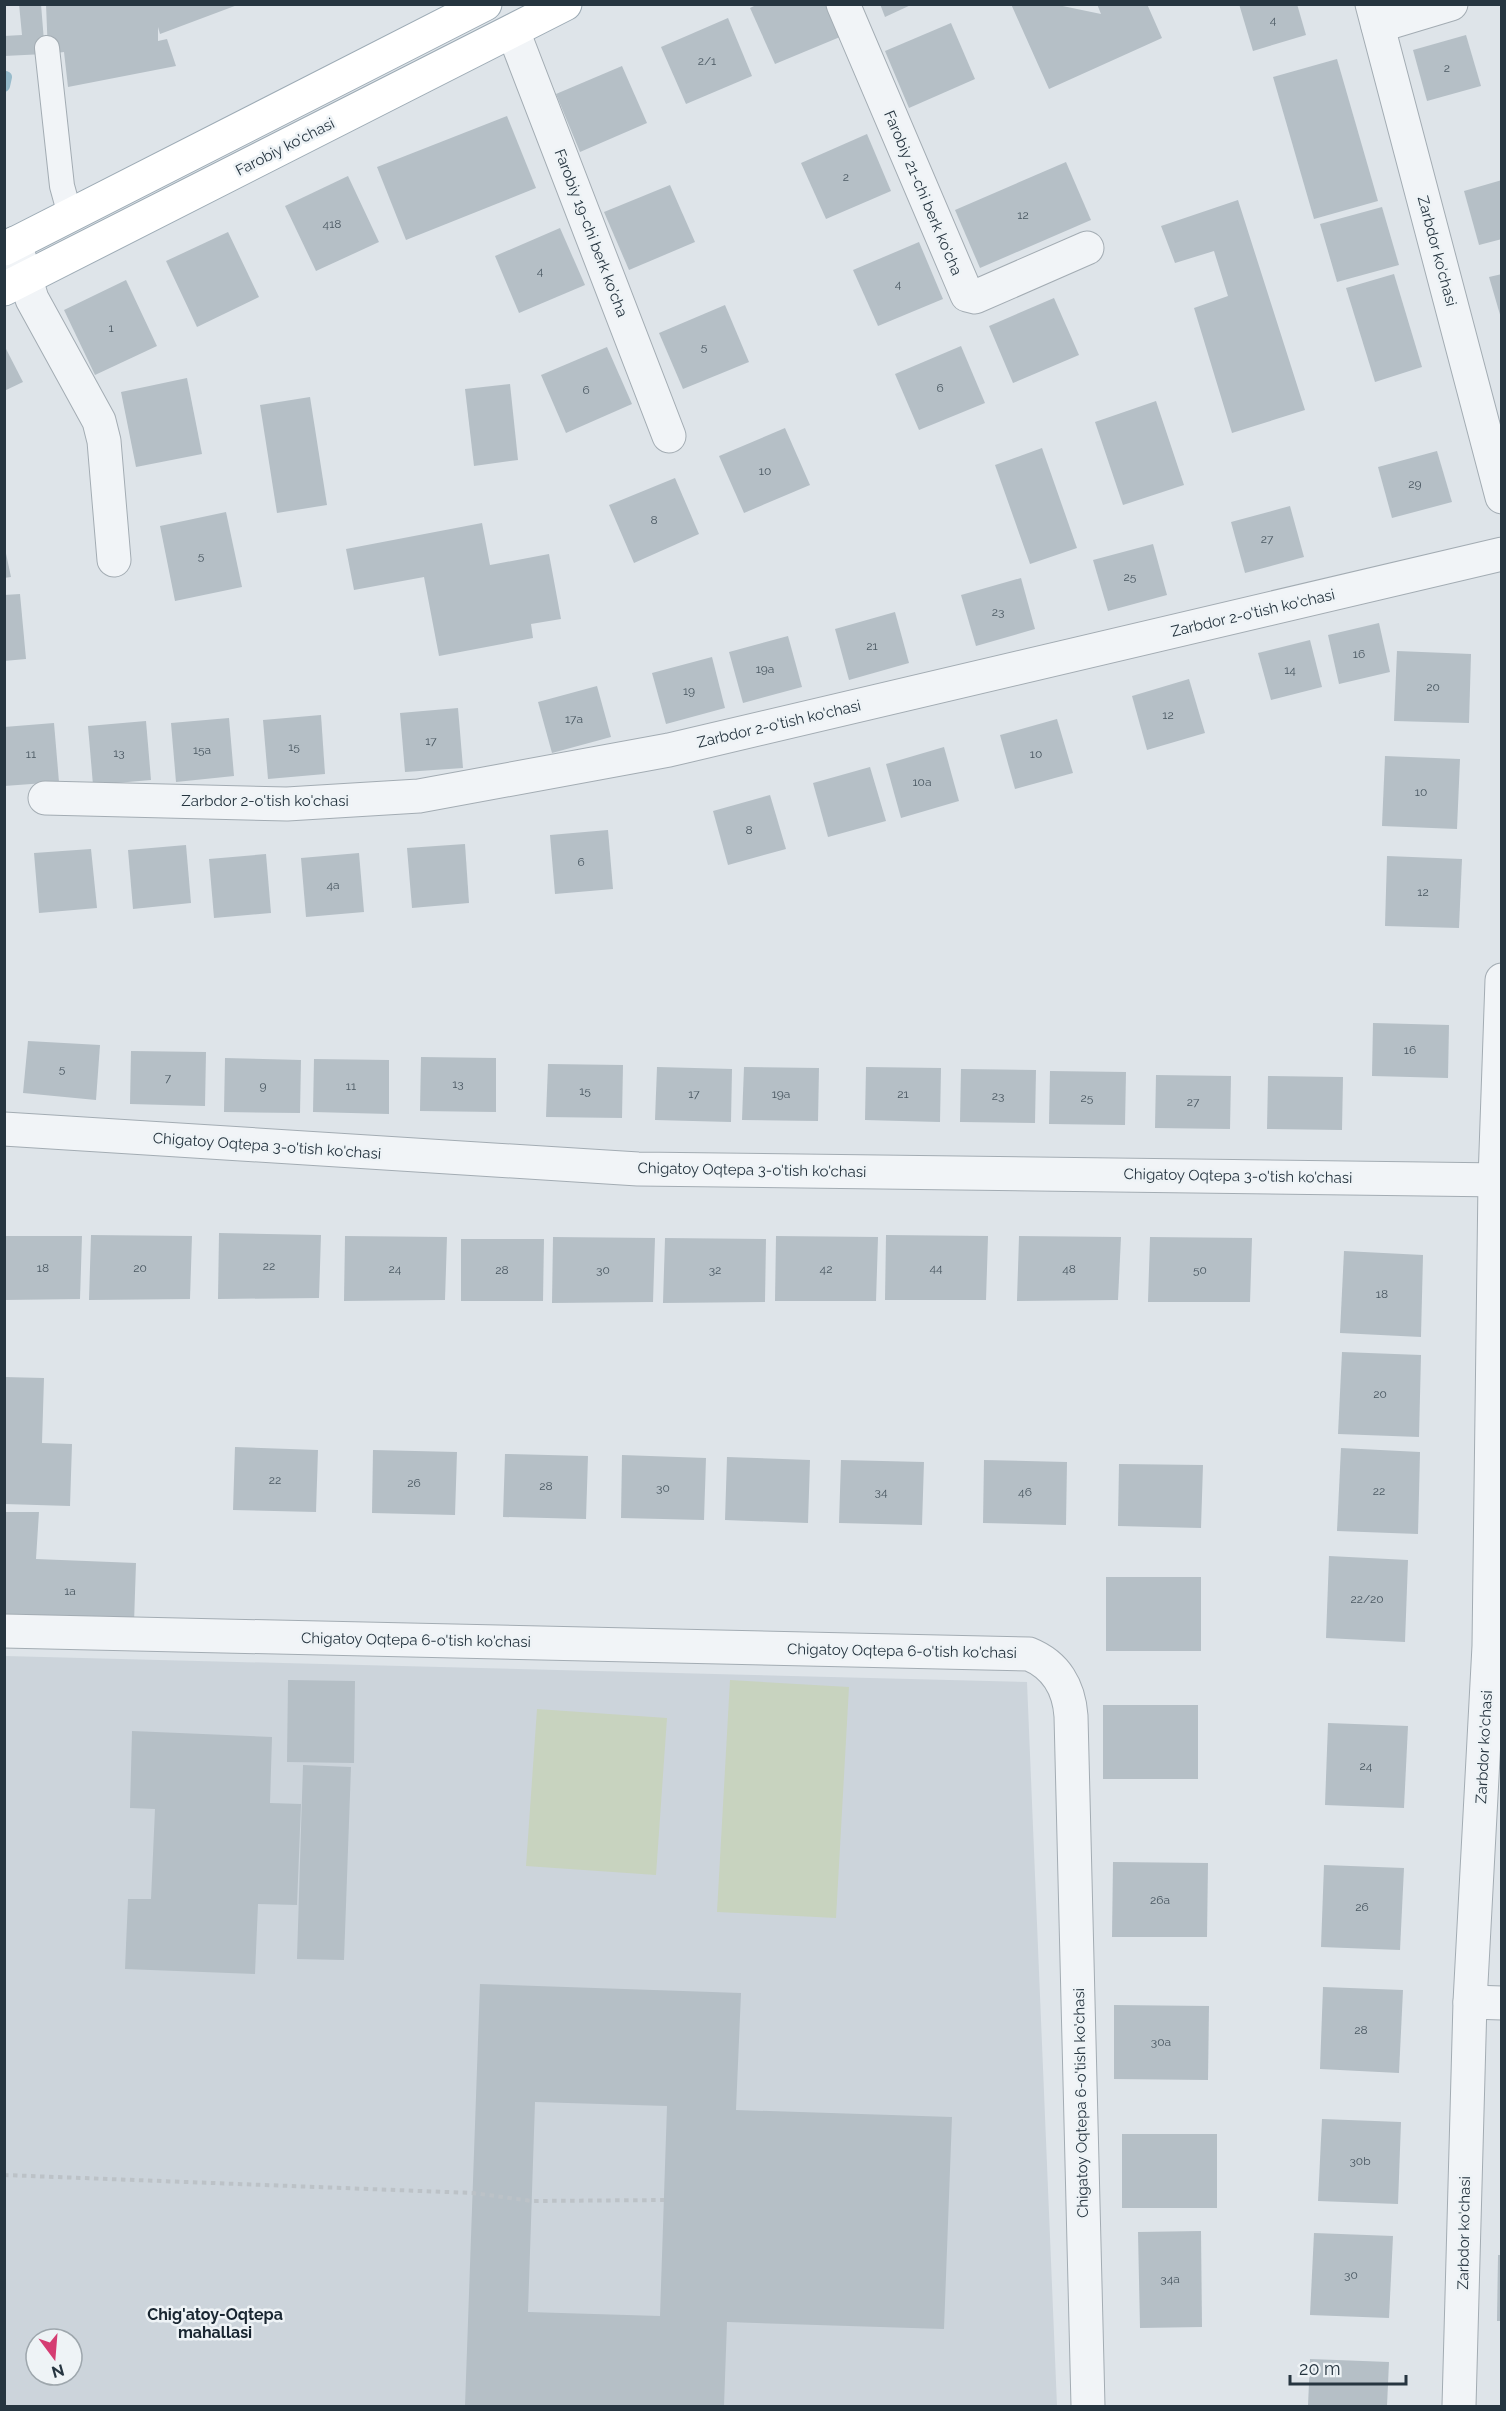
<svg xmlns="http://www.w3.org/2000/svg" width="1506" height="2411" font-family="Raleway,sans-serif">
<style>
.built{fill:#ccd4db;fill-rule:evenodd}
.green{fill:#c8d3bf}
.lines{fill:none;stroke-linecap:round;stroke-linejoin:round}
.stream{stroke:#97bbcb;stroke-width:12}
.building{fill:#b5bfc6;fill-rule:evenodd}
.lane-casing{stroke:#a3acb3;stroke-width:26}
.street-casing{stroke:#a3acb3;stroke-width:35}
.primary-casing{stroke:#9dabb5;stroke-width:35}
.path{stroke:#bcc2c7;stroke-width:4;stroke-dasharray:4.5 4.5;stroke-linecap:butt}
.lane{stroke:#f1f4f7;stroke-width:24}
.street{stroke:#f1f4f7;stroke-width:33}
.primary{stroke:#fff;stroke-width:33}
.labels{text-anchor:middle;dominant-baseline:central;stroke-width:5;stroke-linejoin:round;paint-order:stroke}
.number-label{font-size:12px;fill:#4a5862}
.street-label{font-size:15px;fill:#263540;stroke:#eef3f6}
.neighbourhood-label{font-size:16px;font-weight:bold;fill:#192631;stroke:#eef3f6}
</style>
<rect width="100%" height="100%" fill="#dee4e9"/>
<path class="built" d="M5 1656 1027 1682 1057 2406H5ZM36 2339H72V2375H36Z"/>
<g class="green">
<path d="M730 1680 849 1687 836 1918 717 1912Z"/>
<path d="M537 1709 667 1718 656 1875 526 1866Z"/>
</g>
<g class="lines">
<path class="stream" d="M4 86 6 77"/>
</g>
<g class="building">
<path d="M19 4H41L45 54 4 56V36L22 35Z"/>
<path d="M46 4H240L160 34 158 27V41L167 39 176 66 68 87 64 52 48 54Z"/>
<path d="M758 4H827L840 37 775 64 750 8Z"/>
<path d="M880 4H913L885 17Z"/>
<path d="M1011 4H1053L1101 14 1097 4H1147L1162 38 1049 89Z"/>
<path d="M1239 4H1297L1306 35 1253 51Z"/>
<path d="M728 18 752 76 686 104 661 47Z"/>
<path d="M951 23 975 79 909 108 885 51Z"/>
<path d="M1466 35 1481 86 1427 101 1413 50Z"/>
<path d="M1337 59 1378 201 1314 219 1273 77Z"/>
<path d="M622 66 647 123 580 152 556 94Z"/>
<path d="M507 116 536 188 406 240 377 167Z"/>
<path d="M867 134 891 191 826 219 801 163Z"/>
<path d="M1066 162 1091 220 980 268 955 210Z"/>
<path d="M348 176 379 242 316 271 285 206Z"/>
<path d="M1502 180V239L1479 245 1464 191Z"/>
<path d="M670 185 695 242 629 270 604 212Z"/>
<path d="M1238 200 1305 410 1232 433 1194 308 1228 296 1214 251 1175 263 1161 226Z"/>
<path d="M1382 207 1399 265 1337 282 1320 224Z"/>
<path d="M560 228 585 285 519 313 495 256Z"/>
<path d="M228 232 259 297 197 327 166 261Z"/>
<path d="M919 242 943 299 878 326 853 270Z"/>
<path d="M1394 274 1422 367 1375 382 1346 288Z"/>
<path d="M1502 274V318H1501L1489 277Z"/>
<path d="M126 280 157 346 95 375 64 310Z"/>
<path d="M1054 298 1079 355 1013 383 989 326Z"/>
<path d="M725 305 749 362 683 389 659 333Z"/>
<path d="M4 345 23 382 4 391Z"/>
<path d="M961 346 985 403 919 430 895 374Z"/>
<path d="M607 347 632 404 566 433 541 375Z"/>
<path d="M187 378 202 454 136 467 121 392Z"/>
<path d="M510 384 518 460 474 466 465 389Z"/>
<path d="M310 397 327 505 277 513 260 405Z"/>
<path d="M1156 401 1184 485 1123 505 1095 422Z"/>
<path d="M785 428 810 485 744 513 719 456Z"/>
<path d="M1042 448 1077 548 1030 564 995 465Z"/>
<path d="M1437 451 1452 502 1392 518 1378 467Z"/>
<path d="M675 478 699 534 634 563 609 505Z"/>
<path d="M1290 506 1304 557 1245 573 1231 522Z"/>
<path d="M226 512 242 587 175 601 160 526Z"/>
<path d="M482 523 490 565 549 554 561 619 531 624 533 638 439 656 424 577 354 590 346 549Z"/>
<path d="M4 544 11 577 4 578Z"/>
<path d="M1153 544 1167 595 1108 611 1093 560Z"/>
<path d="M1021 578 1035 629 976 646 961 595Z"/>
<path d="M20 594 26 659 4 661V595Z"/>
<path d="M895 612 909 663 849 680 835 629Z"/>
<path d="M1379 623 1390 672 1339 684 1328 635Z"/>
<path d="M788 636 802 687 743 703 729 652Z"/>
<path d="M1310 640 1322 687 1271 700 1258 653Z"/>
<path d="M1397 651 1471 654 1469 723 1394 721Z"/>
<path d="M712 657 725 708 666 724 652 673Z"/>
<path d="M1189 679 1205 733 1147 750 1132 696Z"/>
<path d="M597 686 611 737 552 753 538 702Z"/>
<path d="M458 708 463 768 405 772 400 713Z"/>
<path d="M321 715 325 774 268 779 263 720Z"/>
<path d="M229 718 234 776 176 782 171 723Z"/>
<path d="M1057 719 1073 773 1015 789 1000 735Z"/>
<path d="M146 721 151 780 93 785 88 726Z"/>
<path d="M54 723 59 782 4 786V727Z"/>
<path d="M944 747 959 801 901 818 886 764Z"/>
<path d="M1385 756 1460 759 1457 829 1382 826Z"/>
<path d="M870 767 886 821 828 837 813 783Z"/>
<path d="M770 795 786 849 728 865 713 811Z"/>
<path d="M608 830 613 889 555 894 550 835Z"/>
<path d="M465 844 469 903 412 908 407 848Z"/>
<path d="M186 845 191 903 133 909 128 850Z"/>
<path d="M91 849 97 908 39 913 34 853Z"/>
<path d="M359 853 364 912 306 917 301 858Z"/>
<path d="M266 854 271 913 214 918 209 859Z"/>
<path d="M1387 856 1462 859 1459 928 1385 926Z"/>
<path d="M1373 1023 1449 1025 1448 1078 1372 1076Z"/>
<path d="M28 1041 100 1045 96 1100 23 1093Z"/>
<path d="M131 1051 206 1052 205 1106 130 1104Z"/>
<path d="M421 1057 496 1058V1112L420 1111Z"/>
<path d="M225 1058 301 1060 300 1113 224 1112Z"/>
<path d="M314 1059 389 1060V1114L313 1112Z"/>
<path d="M548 1064 623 1065 622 1118 546 1117Z"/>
<path d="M657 1067 732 1069 731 1122 655 1120Z"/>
<path d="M744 1067 819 1068 818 1121 742 1120Z"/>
<path d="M866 1067 941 1068 940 1122 865 1120Z"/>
<path d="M961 1069 1036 1070 1035 1123 960 1122Z"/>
<path d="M1050 1071 1126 1072 1125 1125 1049 1124Z"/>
<path d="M1156 1075 1231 1076 1230 1129 1155 1128Z"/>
<path d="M1268 1076 1343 1077 1342 1130 1267 1129Z"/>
<path d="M219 1233 321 1235 319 1298 218 1299Z"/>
<path d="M91 1235 192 1236 190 1299 89 1300Z"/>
<path d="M886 1235 988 1236 986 1300H885Z"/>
<path d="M4 1236H82L80 1299 4 1300Z"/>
<path d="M345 1236 447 1237 445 1300 344 1301Z"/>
<path d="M776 1236 878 1237 876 1301H775Z"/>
<path d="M1019 1236 1121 1237 1118 1300 1017 1301Z"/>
<path d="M553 1237 655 1238 653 1302 552 1303Z"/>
<path d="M1150 1237 1252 1238 1250 1302H1148Z"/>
<path d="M665 1238 766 1239 765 1302 663 1303Z"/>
<path d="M461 1239H544L543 1301H461Z"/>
<path d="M1344 1251 1423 1255 1421 1337 1340 1333Z"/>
<path d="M1342 1352 1421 1355 1419 1437 1338 1434Z"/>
<path d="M4 1377 44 1378 42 1443 72 1444 70 1506 4 1504Z"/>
<path d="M235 1447 318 1450 316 1512 233 1510Z"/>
<path d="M1341 1448 1420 1452 1418 1534 1337 1531Z"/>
<path d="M373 1450 457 1452 455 1515 372 1513Z"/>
<path d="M505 1454 588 1456 586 1519 503 1517Z"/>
<path d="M622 1455 706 1458 704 1520 621 1518Z"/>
<path d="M727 1457 810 1460 808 1523 725 1520Z"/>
<path d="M841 1460 924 1462 922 1525 839 1523Z"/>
<path d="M984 1460 1067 1462 1066 1525 983 1523Z"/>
<path d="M1119 1464 1203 1465 1201 1528 1118 1526Z"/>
<path d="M4 1512H39L36 1559 136 1563 134 1623 4 1618Z"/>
<path d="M1329 1556 1408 1560 1405 1642 1326 1638Z"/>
<rect x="1106" y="1577" width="95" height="74"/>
<path d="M288 1680 355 1681 354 1763 287 1762Z"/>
<rect x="1103" y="1705" width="95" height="74"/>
<path d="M1328 1723 1408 1726 1404 1808 1325 1805Z"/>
<path d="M132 1731 272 1737 270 1803 301 1804 297 1905 258 1904 255 1974 125 1969 128 1899H151L155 1809 130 1808Z"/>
<path d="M303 1765 351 1767 344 1960 297 1959Z"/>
<path d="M1113 1862 1208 1863 1207 1937H1112Z"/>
<path d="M1324 1865 1404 1868 1400 1950 1321 1947Z"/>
<path d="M480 1984 741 1993 736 2110 952 2117 944 2329 727 2322 724 2406H465ZM535 2102 667 2106 660 2316 528 2312Z"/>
<path d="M1323 1987 1403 1990 1399 2073 1320 2069Z"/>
<path d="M1114 2005 1209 2006 1208 2080 1114 2079Z"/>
<path d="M1322 2119 1401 2122 1398 2204 1318 2201Z"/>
<rect x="1122" y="2134" width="95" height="74"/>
<path d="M1201 2231 1202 2327 1140 2328 1138 2232Z"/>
<path d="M1314 2233 1393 2236 1389 2318 1310 2315Z"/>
<path d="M1498 2255H1502V2321H1497Z"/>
<path d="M1310 2359 1389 2362 1387 2406H1308Z"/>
</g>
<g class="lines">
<g class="lane-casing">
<path id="lane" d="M47 48 62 186 70 215"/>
</g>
<g class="street-casing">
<g id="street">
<path d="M843 4 967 295 975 297 1087 248"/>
<path d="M1372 4 1502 497"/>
<path d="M1378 26 1451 4"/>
<path d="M513 31 669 436"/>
<path d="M15 243 32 299 99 421 104 441 114 560"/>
<path d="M45 798 287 804 419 796 669 750 1502 554"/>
<path d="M4 1129 638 1169 1502 1180"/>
<path d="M4 1631 1029 1654C1056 1665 1069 1687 1071 1716L1088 2406"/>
<path d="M1470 2002 1502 2003"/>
<path d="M1459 2406 1470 2002 1489 1646 1495 1180 1502 980"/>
</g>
</g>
<g class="primary-casing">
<g id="primary">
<path d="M4 249 485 4"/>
<path d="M4 289 565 4"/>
</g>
</g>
<path class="path" d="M4 2175 473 2193 532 2201 664 2200"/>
<use href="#lane" class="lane"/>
<use href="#street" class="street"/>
<use href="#primary" class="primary"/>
</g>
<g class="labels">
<g class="number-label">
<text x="1273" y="20">4</text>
<text x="707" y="61">2/1</text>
<text x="1447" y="68">2</text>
<text x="846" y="177">2</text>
<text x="1023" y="215">12</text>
<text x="332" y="224">418</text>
<text x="540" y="271">4</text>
<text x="898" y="284">4</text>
<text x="111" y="328">1</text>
<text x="704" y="347">5</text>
<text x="940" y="388">6</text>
<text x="586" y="390">6</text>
<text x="765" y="471">10</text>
<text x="1415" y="484">29</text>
<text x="654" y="520">8</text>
<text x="1267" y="539">27</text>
<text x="201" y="556">5</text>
<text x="1130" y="577">25</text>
<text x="998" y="612">23</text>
<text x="872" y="646">21</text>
<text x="1359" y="654">16</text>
<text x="765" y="669">19a</text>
<text x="1290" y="670">14</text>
<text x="1433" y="687">20</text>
<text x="689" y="691">19</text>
<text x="1168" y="715">12</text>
<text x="574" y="719">17a</text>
<text x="431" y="741">17</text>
<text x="294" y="747">15</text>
<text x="202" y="750">15a</text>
<text x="119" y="753">13</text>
<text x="31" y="754">11</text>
<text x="1036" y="754">10</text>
<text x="922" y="782">10a</text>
<text x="1421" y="792">10</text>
<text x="749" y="830">8</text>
<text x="581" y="862">6</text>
<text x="333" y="885">4a</text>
<text x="1423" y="892">12</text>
<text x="1410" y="1050">16</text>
<text x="62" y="1069">5</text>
<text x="168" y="1078">7</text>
<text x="458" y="1084">13</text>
<text x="263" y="1086">9</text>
<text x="351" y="1086">11</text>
<text x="585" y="1091">15</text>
<text x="694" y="1094">17</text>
<text x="781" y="1094">19a</text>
<text x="903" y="1094">21</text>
<text x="998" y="1096">23</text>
<text x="1087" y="1098">25</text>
<text x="1193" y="1102">27</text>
<text x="269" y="1266">22</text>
<text x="43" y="1268">18</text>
<text x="140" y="1268">20</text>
<text x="936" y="1268">44</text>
<text x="395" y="1269">24</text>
<text x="826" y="1269">42</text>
<text x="1069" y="1269">48</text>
<text x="502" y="1270">28</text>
<text x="603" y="1270">30</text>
<text x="715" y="1270">32</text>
<text x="1200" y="1270">50</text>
<text x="1382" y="1294">18</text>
<text x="1380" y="1394">20</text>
<text x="275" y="1480">22</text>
<text x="414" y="1483">26</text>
<text x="546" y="1486">28</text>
<text x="663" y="1488">30</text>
<text x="1379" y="1491">22</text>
<text x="881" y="1492">34</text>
<text x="1025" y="1492">46</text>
<text x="70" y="1591">1a</text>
<text x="1367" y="1599">22/20</text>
<text x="1366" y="1766">24</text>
<text x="1160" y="1900">26a</text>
<text x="1362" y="1907">26</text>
<text x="1361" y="2030">28</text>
<text x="1161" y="2042">30a</text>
<text x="1360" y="2161">30b</text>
<text x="1351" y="2275">30</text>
<text x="1170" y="2279">34a</text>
</g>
<g class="street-label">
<text transform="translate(285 147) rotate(-27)">Farobiy ko'chasi</text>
<text transform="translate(923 193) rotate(67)">Farobiy 21-chi berk ko'cha</text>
<text transform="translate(591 233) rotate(69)">Farobiy 19-chi berk ko'cha</text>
<text transform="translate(1437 251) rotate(75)">Zarbdor ko'chasi</text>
<text transform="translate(1253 613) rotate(-13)">Zarbdor 2-o'tish ko'chasi</text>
<text transform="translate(779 724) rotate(-13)">Zarbdor 2-o'tish ko'chasi</text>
<text x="265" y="801">Zarbdor 2-o'tish ko'chasi</text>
<text transform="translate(267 1146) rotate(4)">Chigatoy Oqtepa 3-o'tish ko'chasi</text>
<text transform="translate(752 1170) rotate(1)">Chigatoy Oqtepa 3-o'tish ko'chasi</text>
<text transform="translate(1238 1176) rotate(1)">Chigatoy Oqtepa 3-o'tish ko'chasi</text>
<text transform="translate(416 1640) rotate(1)">Chigatoy Oqtepa 6-o'tish ko'chasi</text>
<text transform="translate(902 1651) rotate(1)">Chigatoy Oqtepa 6-o'tish ko'chasi</text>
<text transform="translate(1484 1747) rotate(-87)">Zarbdor ko'chasi</text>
<text transform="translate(1081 2103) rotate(-91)">Chigatoy Oqtepa 6-o'tish ko'chasi</text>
<text transform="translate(1464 2233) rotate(-89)">Zarbdor ko'chasi</text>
</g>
<g class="neighbourhood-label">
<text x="215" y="2314">Chig'atoy-Oqtepa<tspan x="215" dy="18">mahallasi</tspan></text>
</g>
</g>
<rect width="1506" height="2411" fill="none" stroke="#263540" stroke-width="12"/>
<g transform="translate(54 2357) rotate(164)"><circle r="28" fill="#eef3f6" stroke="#9ea7ad" stroke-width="1.5"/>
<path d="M0-4.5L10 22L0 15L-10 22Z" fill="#d53c72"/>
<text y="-9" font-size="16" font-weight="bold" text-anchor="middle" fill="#263540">N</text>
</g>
<path d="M1290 2375v9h116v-9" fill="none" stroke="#263540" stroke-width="3"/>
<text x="1299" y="2375" font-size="18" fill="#263540" stroke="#eef3f6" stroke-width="4.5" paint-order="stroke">20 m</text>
</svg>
